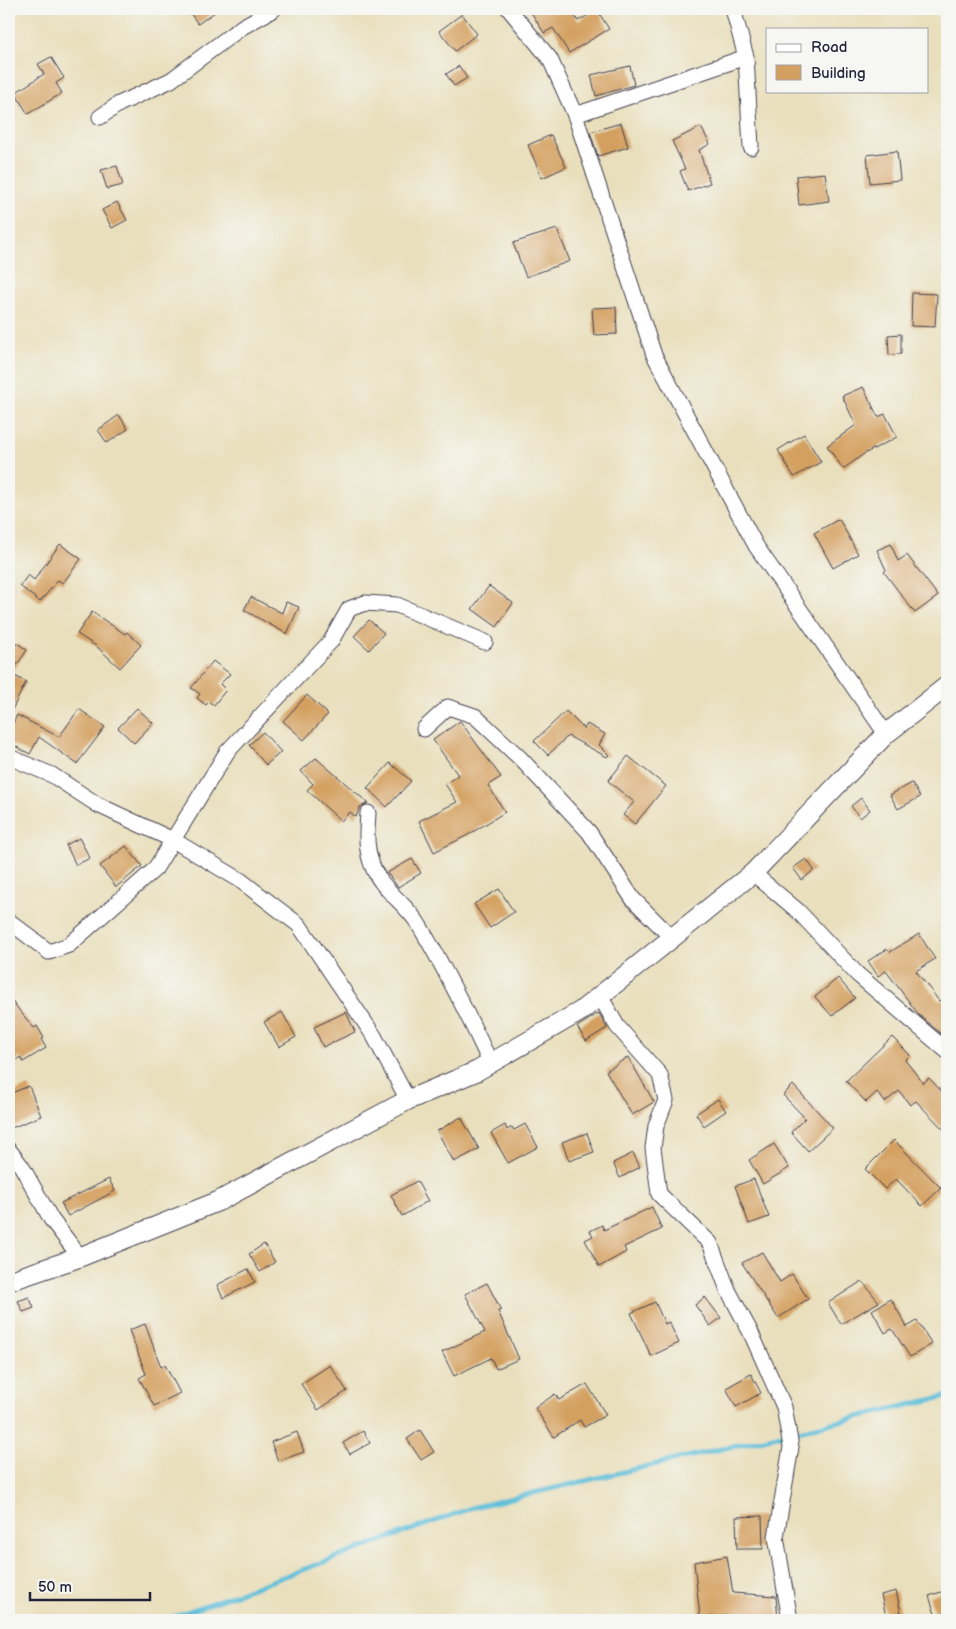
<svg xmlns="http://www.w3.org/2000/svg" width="956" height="1629" font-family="'Balsamiq Sans',sans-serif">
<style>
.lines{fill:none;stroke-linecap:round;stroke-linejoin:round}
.stream{stroke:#5bbed9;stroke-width:5}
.building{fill:#d4a061}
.minor-casing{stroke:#403e4e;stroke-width:17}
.tertiary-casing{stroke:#403e4e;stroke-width:21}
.minor{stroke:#fff;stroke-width:15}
.tertiary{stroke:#fff;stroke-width:19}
</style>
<rect width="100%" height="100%" fill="#f6f6f2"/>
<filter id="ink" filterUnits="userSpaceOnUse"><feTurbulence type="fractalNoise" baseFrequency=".02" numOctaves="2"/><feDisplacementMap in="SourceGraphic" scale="10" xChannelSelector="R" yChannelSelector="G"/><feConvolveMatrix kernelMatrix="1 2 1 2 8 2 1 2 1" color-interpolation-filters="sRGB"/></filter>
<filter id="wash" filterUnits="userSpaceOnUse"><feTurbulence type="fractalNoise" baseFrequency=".0096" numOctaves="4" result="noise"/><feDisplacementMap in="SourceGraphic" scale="20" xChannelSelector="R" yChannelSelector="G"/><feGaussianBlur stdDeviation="1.12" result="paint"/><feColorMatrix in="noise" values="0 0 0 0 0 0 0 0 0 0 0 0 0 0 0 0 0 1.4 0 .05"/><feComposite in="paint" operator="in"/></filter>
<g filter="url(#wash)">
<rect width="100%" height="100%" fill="#e9dfbc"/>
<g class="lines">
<path class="stream" d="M165 1620 474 1507 947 1396"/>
</g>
<g id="blocks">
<g class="building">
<path d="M187 9H219L198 24Z"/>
<path d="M529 9H570L578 21 597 10 609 29 569 53 553 28 544 33Z"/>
<path d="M462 14 477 34 455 51 439 31Z"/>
<path d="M51 57 64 78 56 83 62 93 28 114 15 93 44 74 38 64Z"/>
<path d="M459 66 467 78 454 86 446 74Z"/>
<path d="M630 66 634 85 596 96 591 75Z"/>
<path d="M621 123 628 147 598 156 590 132Z"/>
<path d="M701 127 710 144 699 150 710 183 688 191 680 171 685 169 672 141Z"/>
<path d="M551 135 566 167 542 178 528 145Z"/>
<path d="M897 151 900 180 870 183 867 155Z"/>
<path d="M117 166 123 185 107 189 101 170Z"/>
<path d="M825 173 829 201 799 205 796 176Z"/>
<path d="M117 202 127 220 112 228 102 210Z"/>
<path d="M557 229 570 261 526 277 513 243Z"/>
<path d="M912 293 937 294 935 327 911 326Z"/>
<path d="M616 307 617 334 594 335 592 308Z"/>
<path d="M901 334V354L889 355 888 335Z"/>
<path d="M863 387 878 417 885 414 897 437 864 454 843 469 827 446 856 425 842 396Z"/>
<path d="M119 415 128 429 107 443 98 430Z"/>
<path d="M804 434 821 462 794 477 778 450Z"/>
<path d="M839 519 858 554 833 568 814 533Z"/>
<path d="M60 544 81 559 63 583 58 580 40 602 20 586 28 575 34 580Z"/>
<path d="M891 544 898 561 907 555 938 596 915 613 884 572 886 570 877 550Z"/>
<path d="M489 586 513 603 497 627 472 609Z"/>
<path d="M251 597 282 613 286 602 299 607 287 634 244 610Z"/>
<path d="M92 612 125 634 127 632 141 645 120 668 96 646 77 634Z"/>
<path d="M369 620 384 633 369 650 354 636Z"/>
<path d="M17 643 27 650 11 674 26 682 9 716V655Z"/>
<path d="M213 661 230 674 220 684 226 690 214 705 209 702 206 705 197 698 200 694 191 688Z"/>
<path d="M307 695 328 714 304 740 283 721Z"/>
<path d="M137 708 153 723 134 743 118 728Z"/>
<path d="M79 709 105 727 77 764 39 737 30 754 9 743V731L17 715 59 737Z"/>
<path d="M566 711 584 729 587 724 605 734 599 745 609 755 607 757 568 736 548 755 534 741Z"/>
<path d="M460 721 501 777 488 785 505 812 468 835 434 852 419 821 457 802 445 784 458 775 433 740Z"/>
<path d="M263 732 281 752 266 765 249 745Z"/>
<path d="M628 756 666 786 635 824 623 815 634 802 608 781Z"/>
<path d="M316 758 368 803 360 807 356 817 350 812 341 821 307 790 313 784 301 771Z"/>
<path d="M390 763 411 781 387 807 367 788Z"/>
<path d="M912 783 920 797 898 809 890 795Z"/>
<path d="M861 798 870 810 860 818 851 806Z"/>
<path d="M79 838 90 858 76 865 66 845Z"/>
<path d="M126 846 142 866 116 887 100 866Z"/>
<path d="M412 859 421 873 398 887 387 873Z"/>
<path d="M806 859 814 870 802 880 793 868Z"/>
<path d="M499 889 514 912 490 928 474 904Z"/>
<path d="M919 934 935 959 916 971 939 1001 942 999 947 1006V1030L941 1034 919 1015 886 971 878 976 868 961 887 949 890 952Z"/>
<path d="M838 978 855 998 832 1016 815 997Z"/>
<path d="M9 998 34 1028 37 1026 44 1038 41 1039 46 1048 23 1062 20 1057 9 1066Z"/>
<path d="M282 1012 296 1037 279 1047 264 1022Z"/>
<path d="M346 1012 355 1032 323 1047 314 1027Z"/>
<path d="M599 1013 607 1028 586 1041 577 1027Z"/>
<path d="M892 1037 910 1055 905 1060 923 1083 929 1078 947 1097V1133L916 1101 910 1105 899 1091 885 1102 877 1092 866 1102 846 1081Z"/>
<path d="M628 1057 654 1102 632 1115 606 1071Z"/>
<path d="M793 1085 833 1128 808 1151 791 1132 805 1118 783 1095Z"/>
<path d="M29 1086 41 1116 9 1129V1094Z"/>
<path d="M718 1099 726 1111 704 1126 696 1114Z"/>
<path d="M461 1117 479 1149 454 1162 437 1131Z"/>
<path d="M525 1124 538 1147 508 1163 491 1133 505 1125 507 1130 512 1127 514 1130Z"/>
<path d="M587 1133 594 1152 569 1161 562 1142Z"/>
<path d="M894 1140 941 1188 922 1206 896 1179 885 1189 865 1169Z"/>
<path d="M774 1144 789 1168 763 1184 749 1160Z"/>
<path d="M633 1153 640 1167 620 1178 613 1163Z"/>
<path d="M109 1179 115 1191 68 1216 61 1203Z"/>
<path d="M754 1179 769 1217 749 1224 735 1186Z"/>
<path d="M417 1181 428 1201 402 1216 391 1195Z"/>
<path d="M652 1207 662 1229 624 1247 626 1252 599 1267 585 1240 593 1236 590 1231 602 1225 604 1230Z"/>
<path d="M264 1244 275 1262 260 1272 249 1254Z"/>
<path d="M762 1252 780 1282 792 1274 808 1299 778 1318 742 1263Z"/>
<path d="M248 1269 255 1282 223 1298 217 1285Z"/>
<path d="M862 1281 879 1302 841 1324 828 1303Z"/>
<path d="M487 1283 501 1310 498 1311 519 1359 496 1369 491 1358 454 1376 442 1352 485 1332 465 1294Z"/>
<path d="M29 1297 34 1308 23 1312 18 1301Z"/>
<path d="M705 1297 721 1318 710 1326 695 1305Z"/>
<path d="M891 1299 907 1327 917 1321 932 1344 910 1357 892 1329 885 1333 872 1310Z"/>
<path d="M655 1302 665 1324 669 1322 679 1343 651 1356 631 1313Z"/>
<path d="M145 1324 161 1367 165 1365 180 1393 154 1406 139 1378 146 1374 129 1330Z"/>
<path d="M330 1365 347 1391 318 1410 301 1384Z"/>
<path d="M751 1374 761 1393 736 1407 726 1388Z"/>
<path d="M587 1384 606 1415 584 1427 580 1420 554 1437 535 1408 555 1394 559 1400Z"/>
<path d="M420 1430 434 1452 421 1460 407 1439Z"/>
<path d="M363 1431 370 1443 350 1454 343 1443Z"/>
<path d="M297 1432 304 1452 278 1461 271 1442Z"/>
<path d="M762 1516 763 1549H737L736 1517Z"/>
<path d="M727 1556 733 1593 776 1596 778 1620 747 1618V1615L700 1617 694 1562Z"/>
<path d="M947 1590V1617L937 1620 929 1596Z"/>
<path d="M896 1591 902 1617 887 1620 881 1595Z"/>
</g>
</g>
</g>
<g filter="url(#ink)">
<use href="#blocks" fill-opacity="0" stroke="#403e4e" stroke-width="1"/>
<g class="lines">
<g class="minor-casing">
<g id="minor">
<path d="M509 9 550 59 575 115 654 355 756 546 886 734"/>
<path d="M733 9 746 57 751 147"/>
<path d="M575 115 746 57"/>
<path d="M100 117 119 104 171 80 242 27 274 9"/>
<path d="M424 729 448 707 475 716 521 759 589 832 633 899 672 938"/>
<path d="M9 757 52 775 98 805 173 840 240 880 299 925 374 1036 408 1100"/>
<path d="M368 813C367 832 365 847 372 865 381 890 406 903 419 925 446 970 469 1017 491 1064"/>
<path d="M753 873 798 911 857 974 947 1051"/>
<path d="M9 921 49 952 69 945 155 869 227 752 331 641 349 609 365 603 397 605 485 642"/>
<path d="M600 996 617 1026 660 1075 666 1100 656 1126 653 1148 659 1194 710 1243 728 1290 751 1333 784 1407 791 1447 776 1537 790 1620"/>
<path d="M9 1150 22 1167 51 1219 80 1257"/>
</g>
</g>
<g class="tertiary-casing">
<path id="tertiary" d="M9 1281 80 1257 219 1201 408 1100 477 1071 581 1011 753 873 886 734 947 686"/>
</g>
<use href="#minor" class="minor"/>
<use href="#tertiary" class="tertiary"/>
</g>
</g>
<rect width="956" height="1629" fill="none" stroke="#f6f6f2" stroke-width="30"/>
<rect x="766" y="28" width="162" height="65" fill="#f6f6f2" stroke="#a1a1a9"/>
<rect x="776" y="44" width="25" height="8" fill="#ffffff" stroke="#a1a1a9"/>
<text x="811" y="52" font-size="15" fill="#22223b">Road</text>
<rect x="776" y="65" width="25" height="15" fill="#d4a061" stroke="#a1a1a9"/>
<text x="811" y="78" font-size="15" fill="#22223b">Building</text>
<path d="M30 1592v8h120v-8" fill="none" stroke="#22223b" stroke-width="2.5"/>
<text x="38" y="1592" font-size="15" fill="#22223b" stroke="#f6f6f2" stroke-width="4" paint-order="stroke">50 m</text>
</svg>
